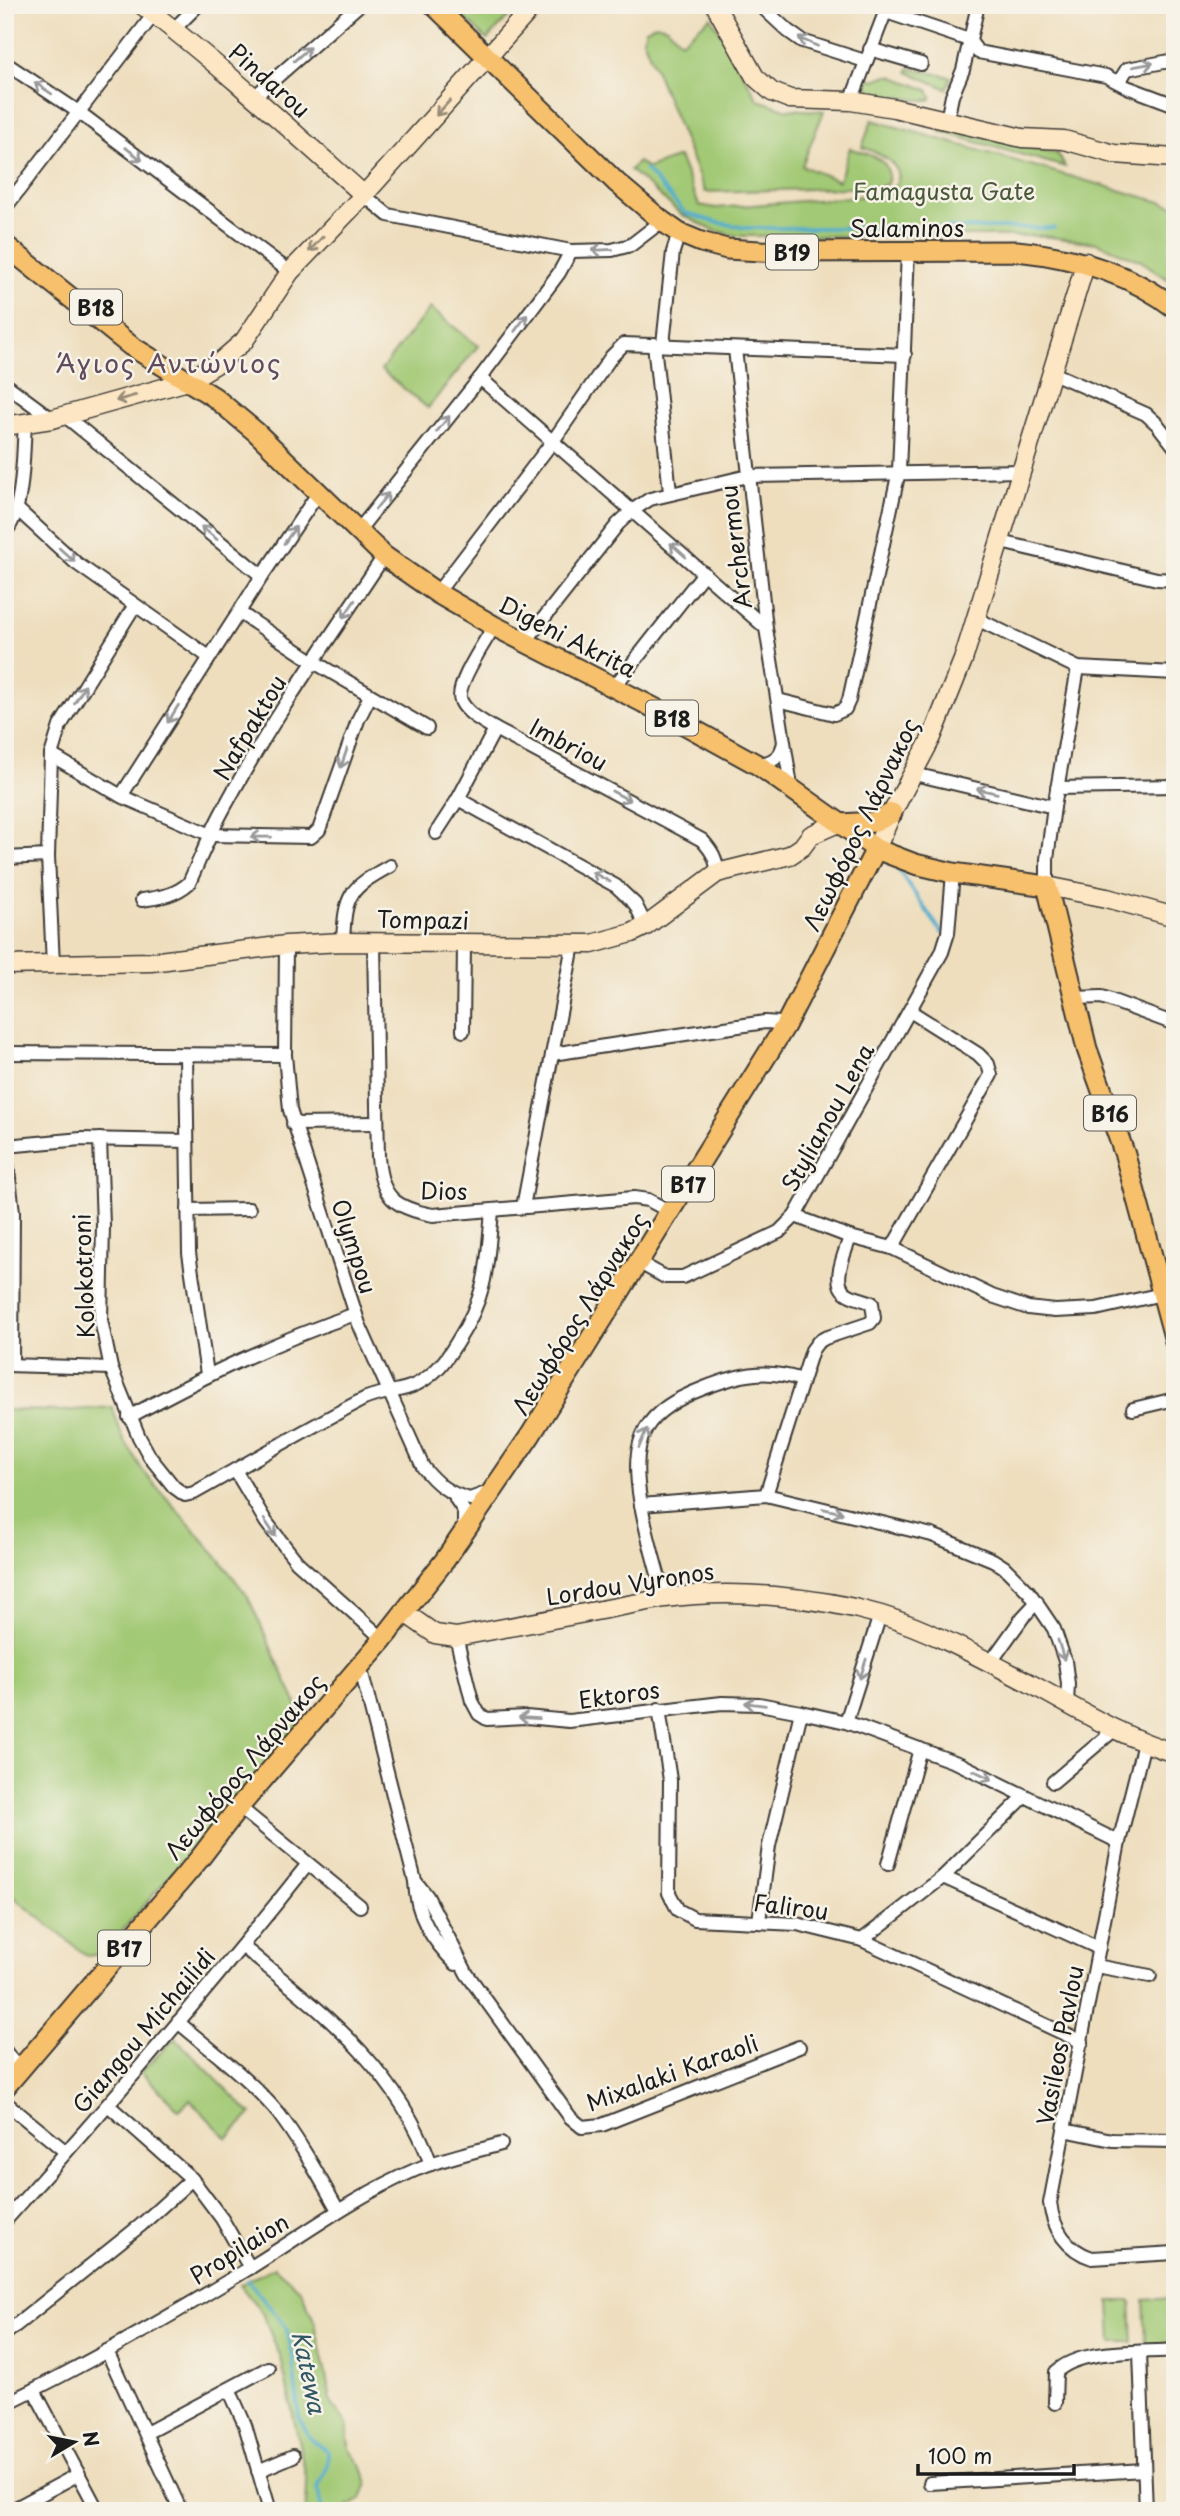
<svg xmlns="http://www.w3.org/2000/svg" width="1180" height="2516" font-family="'Playpen Sans',sans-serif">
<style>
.green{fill:#a2c975;stroke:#5f7248;stroke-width:2}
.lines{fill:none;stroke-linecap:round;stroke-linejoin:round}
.stream{stroke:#51adcf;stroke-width:3.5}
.street-casing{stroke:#3c3934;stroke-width:16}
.secondary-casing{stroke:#3c3934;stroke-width:21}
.primary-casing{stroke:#3c3934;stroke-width:23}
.street{stroke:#fff;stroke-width:12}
.secondary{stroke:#fce6c4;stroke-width:18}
.primary{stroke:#f7c06c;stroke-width:19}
.oneway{stroke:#999}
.oneway2{stroke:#978b78}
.labels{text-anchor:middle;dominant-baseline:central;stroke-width:5;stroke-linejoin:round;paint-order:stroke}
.shield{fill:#f7f3e8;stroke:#5e5c59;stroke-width:2}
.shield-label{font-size:21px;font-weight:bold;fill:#1c1c1c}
.street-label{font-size:23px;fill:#1c1c1c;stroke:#f7f3e8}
.park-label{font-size:23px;fill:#4b593b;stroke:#f7f3e8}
.water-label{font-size:24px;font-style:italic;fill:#315664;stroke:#f7f3e8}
.quarter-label{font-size:26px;letter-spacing:2px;fill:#614b5c;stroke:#f7f3e8}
</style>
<rect width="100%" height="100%" fill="#f7f3e8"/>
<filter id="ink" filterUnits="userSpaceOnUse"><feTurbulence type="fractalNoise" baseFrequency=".0143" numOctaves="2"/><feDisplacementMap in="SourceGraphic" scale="14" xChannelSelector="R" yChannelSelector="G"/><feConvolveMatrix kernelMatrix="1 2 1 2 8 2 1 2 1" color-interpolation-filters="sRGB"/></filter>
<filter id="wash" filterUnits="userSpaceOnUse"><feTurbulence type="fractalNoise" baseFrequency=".00686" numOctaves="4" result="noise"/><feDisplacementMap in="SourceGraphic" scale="28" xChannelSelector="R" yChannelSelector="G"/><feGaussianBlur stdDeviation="1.57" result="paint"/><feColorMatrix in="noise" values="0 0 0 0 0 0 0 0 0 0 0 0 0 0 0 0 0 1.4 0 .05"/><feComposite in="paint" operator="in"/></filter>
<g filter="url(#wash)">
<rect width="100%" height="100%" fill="#eedebe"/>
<g class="green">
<path d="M452 5H519L487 40Z"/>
<path d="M711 17 758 100 785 109 824 111 802 166 839 181 850 148C868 155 895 158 887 184L880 187 705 192 643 39 646 29 656 24 667 27 681 42Z"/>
<path d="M909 68 951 77 947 89 908 72Z"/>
<path d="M885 76H892L928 90 932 97 930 100H918L873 93C867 89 866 84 868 78L875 80Z"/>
<path d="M872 120 1175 206V284L1141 261 1097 243 1042 236H737L713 230 682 215 630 170 638 162 648 168 679 157 699 205 716 208 877 195C920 180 890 156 862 147Z"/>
<path d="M941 128 1058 154 1065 167 941 132Z"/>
<path d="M430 308 478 346 428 408 381 370Z"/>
<path d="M112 1407 123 1438 143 1471 211 1549 247 1595 304 1720 102 1954 87 1956 5 1890V1410L62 1411Z"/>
<path d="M175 2038 251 2114 227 2138 190 2100 179 2110 141 2072Z"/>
<path d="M274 2267 301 2290 315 2323 332 2404 347 2424 349 2449 361 2465 368 2484 360 2500 348 2507 347 2511H306L307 2482 281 2358 262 2313 240 2285Z"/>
<path d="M1175 2298V2343L1146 2345 1144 2300Z"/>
<path d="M1110 2301H1131L1133 2342H1112Z"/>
</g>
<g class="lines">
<g class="stream">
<path d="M646 170 685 213 715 222 746 228H1054"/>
<path d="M899 871 942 933"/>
<path d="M248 2280 286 2327 292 2352 299 2417 309 2437 328 2452 327 2468 317 2487 322 2511"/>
</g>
</g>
</g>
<g filter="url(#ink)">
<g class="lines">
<g class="street-casing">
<g id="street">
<path d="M760 5 788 31 802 41 865 61"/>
<path d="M886 12 969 40 978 52 1106 76 1127 87 1175 105"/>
<path d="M174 29 198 5"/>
<path d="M870 49 921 64"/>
<path d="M5 63 80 113 290 272"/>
<path d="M1119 82 1127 69 1175 60"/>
<path d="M254 97 359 5"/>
<path d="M851 101 888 5"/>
<path d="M947 120 952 96 963 70 978 5"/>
<path d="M364 195 388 215 571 251 612 250 631 245 662 221"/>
<path d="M5 208 154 14"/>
<path d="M654 344 670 492"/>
<path d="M663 344 673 252 679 233"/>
<path d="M735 349 766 628 791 786"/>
<path d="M1053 373 1146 414 1157 424 1175 447"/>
<path d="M480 378 766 628"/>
<path d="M5 384 52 419"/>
<path d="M64 415 262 576"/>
<path d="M17 509 76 563 209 657"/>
<path d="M358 531 480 378 559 273 571 251"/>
<path d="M5 532C24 513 23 451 25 424"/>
<path d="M1001 542 1157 579 1175 580"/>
<path d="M437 593 553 441 611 357 624 344 905 355"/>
<path d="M240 613 314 662 427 728"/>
<path d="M977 619 1078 668 1175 673"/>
<path d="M494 626C486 641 454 686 461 701 467 714 484 722 495 729L702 840C712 851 717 859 717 873"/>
<path d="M525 642 618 524 633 510 650 499 748 476 1023 471"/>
<path d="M614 687 704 573"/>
<path d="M778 700 834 714 845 709 849 700 899 471 908 251"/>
<path d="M51 755 121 796 211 835 311 837 319 830 358 720 370 696"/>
<path d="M758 765C772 762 781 758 784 742"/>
<path d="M914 774 1054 807"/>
<path d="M1057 788 1175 786"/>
<path d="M121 796 262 576 319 492"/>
<path d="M458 799 616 886 635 904 646 926"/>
<path d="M436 833 458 799 495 729"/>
<path d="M5 858 48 856"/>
<path d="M1047 886V859L1054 807 1078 668"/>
<path d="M142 900C160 897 174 896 189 883 200 859 210 834 223 810 270 722 329 639 384 556"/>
<path d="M343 942C345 895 348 889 390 866"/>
<path d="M374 943 378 1157C381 1197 394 1208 433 1215L634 1198 648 1200 671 1212"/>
<path d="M286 945 285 1055 290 1110 359 1324 423 1467C436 1484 449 1494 470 1499L489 1492"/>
<path d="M53 965 48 856 51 755 60 726 135 605"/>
<path d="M1074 998 1102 997 1175 1024"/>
<path d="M463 1031 464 945"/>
<path d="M5 1053 285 1055"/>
<path d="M552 1054 765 1022 780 1023 785 1026"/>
<path d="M186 1055 189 1253 207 1374"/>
<path d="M293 1124 376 1123"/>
<path d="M100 1139 103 1225 101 1320 111 1368 139 1437 150 1457 174 1487 185 1495 194 1493C249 1462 305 1430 362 1400 379 1391 400 1393 417 1384 436 1374 447 1359 457 1342 488 1294 487 1265 492 1211"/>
<path d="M5 1145 13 1212 12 1365"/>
<path d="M6 1146 81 1139 187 1141"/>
<path d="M523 1207 573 945"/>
<path d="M188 1210 249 1209"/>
<path d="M795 1216 850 1237 892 1248 992 1296 1028 1308 1055 1311 1096 1309 1162 1294"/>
<path d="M892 1248 991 1075 988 1064 978 1054 910 1011"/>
<path d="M638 1262 665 1277H683L779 1232 795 1216 942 952 948 933 953 873"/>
<path d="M6 1365 111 1368"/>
<path d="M1133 1409 1175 1399"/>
<path d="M129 1417C206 1375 272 1343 355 1314"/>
<path d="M235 1470 266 1522 297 1562 383 1639"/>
<path d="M766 1495 812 1350 818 1342 825 1338 870 1323 874 1318 872 1303C864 1299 852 1298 845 1292 831 1281 846 1251 850 1237"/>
<path d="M456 1499 464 1511V1529"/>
<path d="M641 1505 766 1495 932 1535 993 1560 1004 1567 1029 1592 1054 1629 1065 1661 1068 1684 1067 1703"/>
<path d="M665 1598C655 1565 646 1533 640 1499 630 1437 644 1411 704 1388 740 1374 765 1368 802 1380"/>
<path d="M456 1637 472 1701 479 1714 487 1719 526 1717 569 1721 722 1703 759 1704 801 1712 846 1722 960 1764 1119 1842"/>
<path d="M990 1663 1023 1617 1037 1602"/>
<path d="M360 1666 415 1881C416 1916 432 1940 456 1964"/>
<path d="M659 1709 670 1780 669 1893 678 1910 695 1919 797 1924 862 1940 1082 2042"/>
<path d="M846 1722 880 1615"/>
<path d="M1144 1743 1119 1842 1050 2203C1053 2229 1067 2250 1092 2258L1175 2253"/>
<path d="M1053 1782 1114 1730"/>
<path d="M239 1807 360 1906"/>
<path d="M888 1864 920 1749"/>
<path d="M943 1877 1099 1948"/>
<path d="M415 1881 427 1896 467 1974 570 2117 582 2127 602 2125 799 2047"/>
<path d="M759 1921 769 1846 801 1712"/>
<path d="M862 1940 943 1877 1025 1796"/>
<path d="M242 1946C318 2009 397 2067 431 2164"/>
<path d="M1096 1966 1150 1976"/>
<path d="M178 2022C212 2051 250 2079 278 2113 301 2143 319 2177 338 2210"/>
<path d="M5 2051 19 2070"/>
<path d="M5 2102 66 2152"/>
<path d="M108 2105 192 2179 222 2219 250 2268"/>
<path d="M1064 2130 1112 2140 1175 2141"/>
<path d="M5 2221C109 2105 211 1986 308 1864"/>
<path d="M5 2334 141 2225 192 2179"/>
<path d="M107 2351 181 2511"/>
<path d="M1140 2353 1146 2511"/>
<path d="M229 2389 245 2425 270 2511"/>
<path d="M34 2390 98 2511"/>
<path d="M1055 2403 1056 2372C1080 2348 1142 2353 1175 2350"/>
<path d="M5 2404C83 2366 159 2323 233 2278 294 2242 350 2198 415 2170 443 2158 473 2152 501 2144"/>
<path d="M146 2433 268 2368"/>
<path d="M258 2471 293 2456"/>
<path d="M930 2483 1144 2470"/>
<path d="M10 2511 79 2474"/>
</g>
</g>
<g class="secondary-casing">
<g id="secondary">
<path d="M142 5C219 64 291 130 364 195"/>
<path d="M715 5 755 77 772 92 790 99 851 101 894 108 1022 138 1064 140 1114 154 1175 158"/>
<path d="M5 426 52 419 188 381 221 361 244 341 290 272 364 195 534 5"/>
<path d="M876 849 892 813 932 737 963 660 1086 262"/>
<path d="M1047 886 1107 898 1175 917"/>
<path d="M5 965 151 962 286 945 343 942 592 944 632 933 646 926 717 873 790 855 802 847 811 835 838 823"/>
<path d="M405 1613 435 1634 456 1637 665 1598C732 1589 816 1596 881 1615 933 1631 983 1659 1031 1684 1078 1709 1123 1738 1175 1753"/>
</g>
</g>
<g class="primary-casing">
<g id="primary">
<path d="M434 5 617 183 662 221 679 233 701 242 727 249 778 252 1017 251C1074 257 1129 272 1175 308"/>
<path d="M5 245 131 346 214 397 256 432 384 556 437 593 494 626 660 711 758 765 876 849 915 864 953 873 1047 886 1087 1049 1125 1155 1175 1341"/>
<path d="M840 824 875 822 892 813"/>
<path d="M5 2087 200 1858 239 1807 383 1639 445 1560 530 1436 785 1026 876 849"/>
</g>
</g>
<use href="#street" class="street"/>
<use href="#secondary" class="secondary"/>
<use href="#primary" class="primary"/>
</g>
<defs><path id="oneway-shaft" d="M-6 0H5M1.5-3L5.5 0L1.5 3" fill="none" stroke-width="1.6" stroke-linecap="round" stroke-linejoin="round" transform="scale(1.75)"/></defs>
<g class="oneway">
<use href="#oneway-shaft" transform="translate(808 42) rotate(-156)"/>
<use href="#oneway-shaft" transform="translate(302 54) rotate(-41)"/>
<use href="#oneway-shaft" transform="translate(1143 65) rotate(-10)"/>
<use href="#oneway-shaft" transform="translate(43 88) rotate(-146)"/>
<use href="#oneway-shaft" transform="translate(134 154) rotate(37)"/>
<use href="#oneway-shaft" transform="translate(602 250) rotate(177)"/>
<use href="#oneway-shaft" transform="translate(521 323) rotate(-53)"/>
<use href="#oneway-shaft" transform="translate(443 424) rotate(-51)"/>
<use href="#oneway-shaft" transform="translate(382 501) rotate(-51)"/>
<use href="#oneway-shaft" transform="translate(209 533) rotate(-141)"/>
<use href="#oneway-shaft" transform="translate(290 535) rotate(-55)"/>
<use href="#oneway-shaft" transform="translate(678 550) rotate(-138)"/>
<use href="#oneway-shaft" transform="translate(67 555) rotate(42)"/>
<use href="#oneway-shaft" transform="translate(349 609) rotate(124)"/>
<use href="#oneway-shaft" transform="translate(80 694) rotate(-58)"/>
<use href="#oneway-shaft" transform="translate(173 714) rotate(122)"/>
<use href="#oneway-shaft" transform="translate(344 758) rotate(109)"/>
<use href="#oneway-shaft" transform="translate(987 791) rotate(-167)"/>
<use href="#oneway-shaft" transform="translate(621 796) rotate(28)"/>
<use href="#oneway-shaft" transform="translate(261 837) rotate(-179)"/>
<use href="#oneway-shaft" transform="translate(601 877) rotate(-151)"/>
<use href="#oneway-shaft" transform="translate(643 1438) rotate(-67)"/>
<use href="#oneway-shaft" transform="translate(833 1511) rotate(13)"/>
<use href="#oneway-shaft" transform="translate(270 1528) rotate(56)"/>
<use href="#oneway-shaft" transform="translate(1061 1650) rotate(73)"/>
<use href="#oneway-shaft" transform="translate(863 1669) rotate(108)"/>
<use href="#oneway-shaft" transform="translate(755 1704) rotate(-173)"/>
<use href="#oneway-shaft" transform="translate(529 1718) rotate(-177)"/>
<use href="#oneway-shaft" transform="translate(983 1775) rotate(26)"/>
</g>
<g class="oneway2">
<use href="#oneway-shaft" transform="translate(443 108) rotate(132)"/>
<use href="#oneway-shaft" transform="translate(316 244) rotate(133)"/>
<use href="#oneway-shaft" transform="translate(126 398) rotate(164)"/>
</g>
</g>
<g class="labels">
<g class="shield">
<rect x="766" y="234.5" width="52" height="35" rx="5"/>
<rect x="70" y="289.5" width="52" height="35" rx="5"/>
<rect x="646" y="700.5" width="52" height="35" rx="5"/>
<rect x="1084" y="1095.5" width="52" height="35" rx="5"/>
<rect x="662" y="1166.5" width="52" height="35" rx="5"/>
<rect x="98" y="1930.5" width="52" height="35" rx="5"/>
</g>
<g class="shield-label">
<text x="792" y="252">B19</text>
<text x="96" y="307">B18</text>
<text x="672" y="718">B18</text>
<text x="1110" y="1113">B16</text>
<text x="688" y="1184">B17</text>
<text x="124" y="1948">B17</text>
</g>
<g class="street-label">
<text transform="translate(270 80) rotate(41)">Pindarou</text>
<text x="907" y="227">Salaminos</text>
<text transform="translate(735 547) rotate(-97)">Archermou</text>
<text transform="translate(568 636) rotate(27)">Digeni Akrita</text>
<text transform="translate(249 727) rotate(-59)">Nafpaktou</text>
<text transform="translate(569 744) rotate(28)">Imbriou</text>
<text transform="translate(860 824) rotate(-64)">Λεωφόρος Λάρνακος</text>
<text transform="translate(423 919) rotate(1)">Tompazi</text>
<text transform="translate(827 1117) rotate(-61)">Stylianou Lena</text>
<text transform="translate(444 1190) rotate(1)">Dios</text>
<text transform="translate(355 1246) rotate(72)">Olympou</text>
<text transform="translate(83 1276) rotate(-92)">Kolokotroni</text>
<text transform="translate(579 1313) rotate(-58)">Λεωφόρος Λάρνακος</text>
<text transform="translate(630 1583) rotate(-9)">Lordou Vyronos</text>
<text transform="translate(619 1694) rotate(-8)">Ektoros</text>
<text transform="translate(244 1766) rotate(-50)">Λεωφόρος Λάρνακος</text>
<text transform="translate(791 1906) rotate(7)">Falirou</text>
<text transform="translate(143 2030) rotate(-50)">Giangou Michailidi</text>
<text transform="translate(1059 2045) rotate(-79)">Vasileos Pavlou</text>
<text transform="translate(672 2072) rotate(-20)">Mixalaki Karaoli</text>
<text transform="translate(239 2248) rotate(-32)">Propilaion</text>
</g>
<g class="park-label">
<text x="944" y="190">Famagusta Gate</text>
</g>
<g class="water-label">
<text transform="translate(310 2372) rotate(78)">Katewa</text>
</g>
<g class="quarter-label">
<text x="169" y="362">Άγιος Αντώνιος</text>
</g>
</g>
<rect width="1180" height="2516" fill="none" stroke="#f7f3e8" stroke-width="28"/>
<g transform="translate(74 2442) rotate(80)" stroke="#f7f3e8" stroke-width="5" paint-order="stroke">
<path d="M0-5L12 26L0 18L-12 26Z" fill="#1c1c1c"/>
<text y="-10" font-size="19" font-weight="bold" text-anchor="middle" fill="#1c1c1c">N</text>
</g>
<path d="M918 2464v10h156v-10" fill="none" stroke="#1c1c1c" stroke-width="3.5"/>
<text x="928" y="2464" font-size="21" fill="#1c1c1c" stroke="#f7f3e8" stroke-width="5" paint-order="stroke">100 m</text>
</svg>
